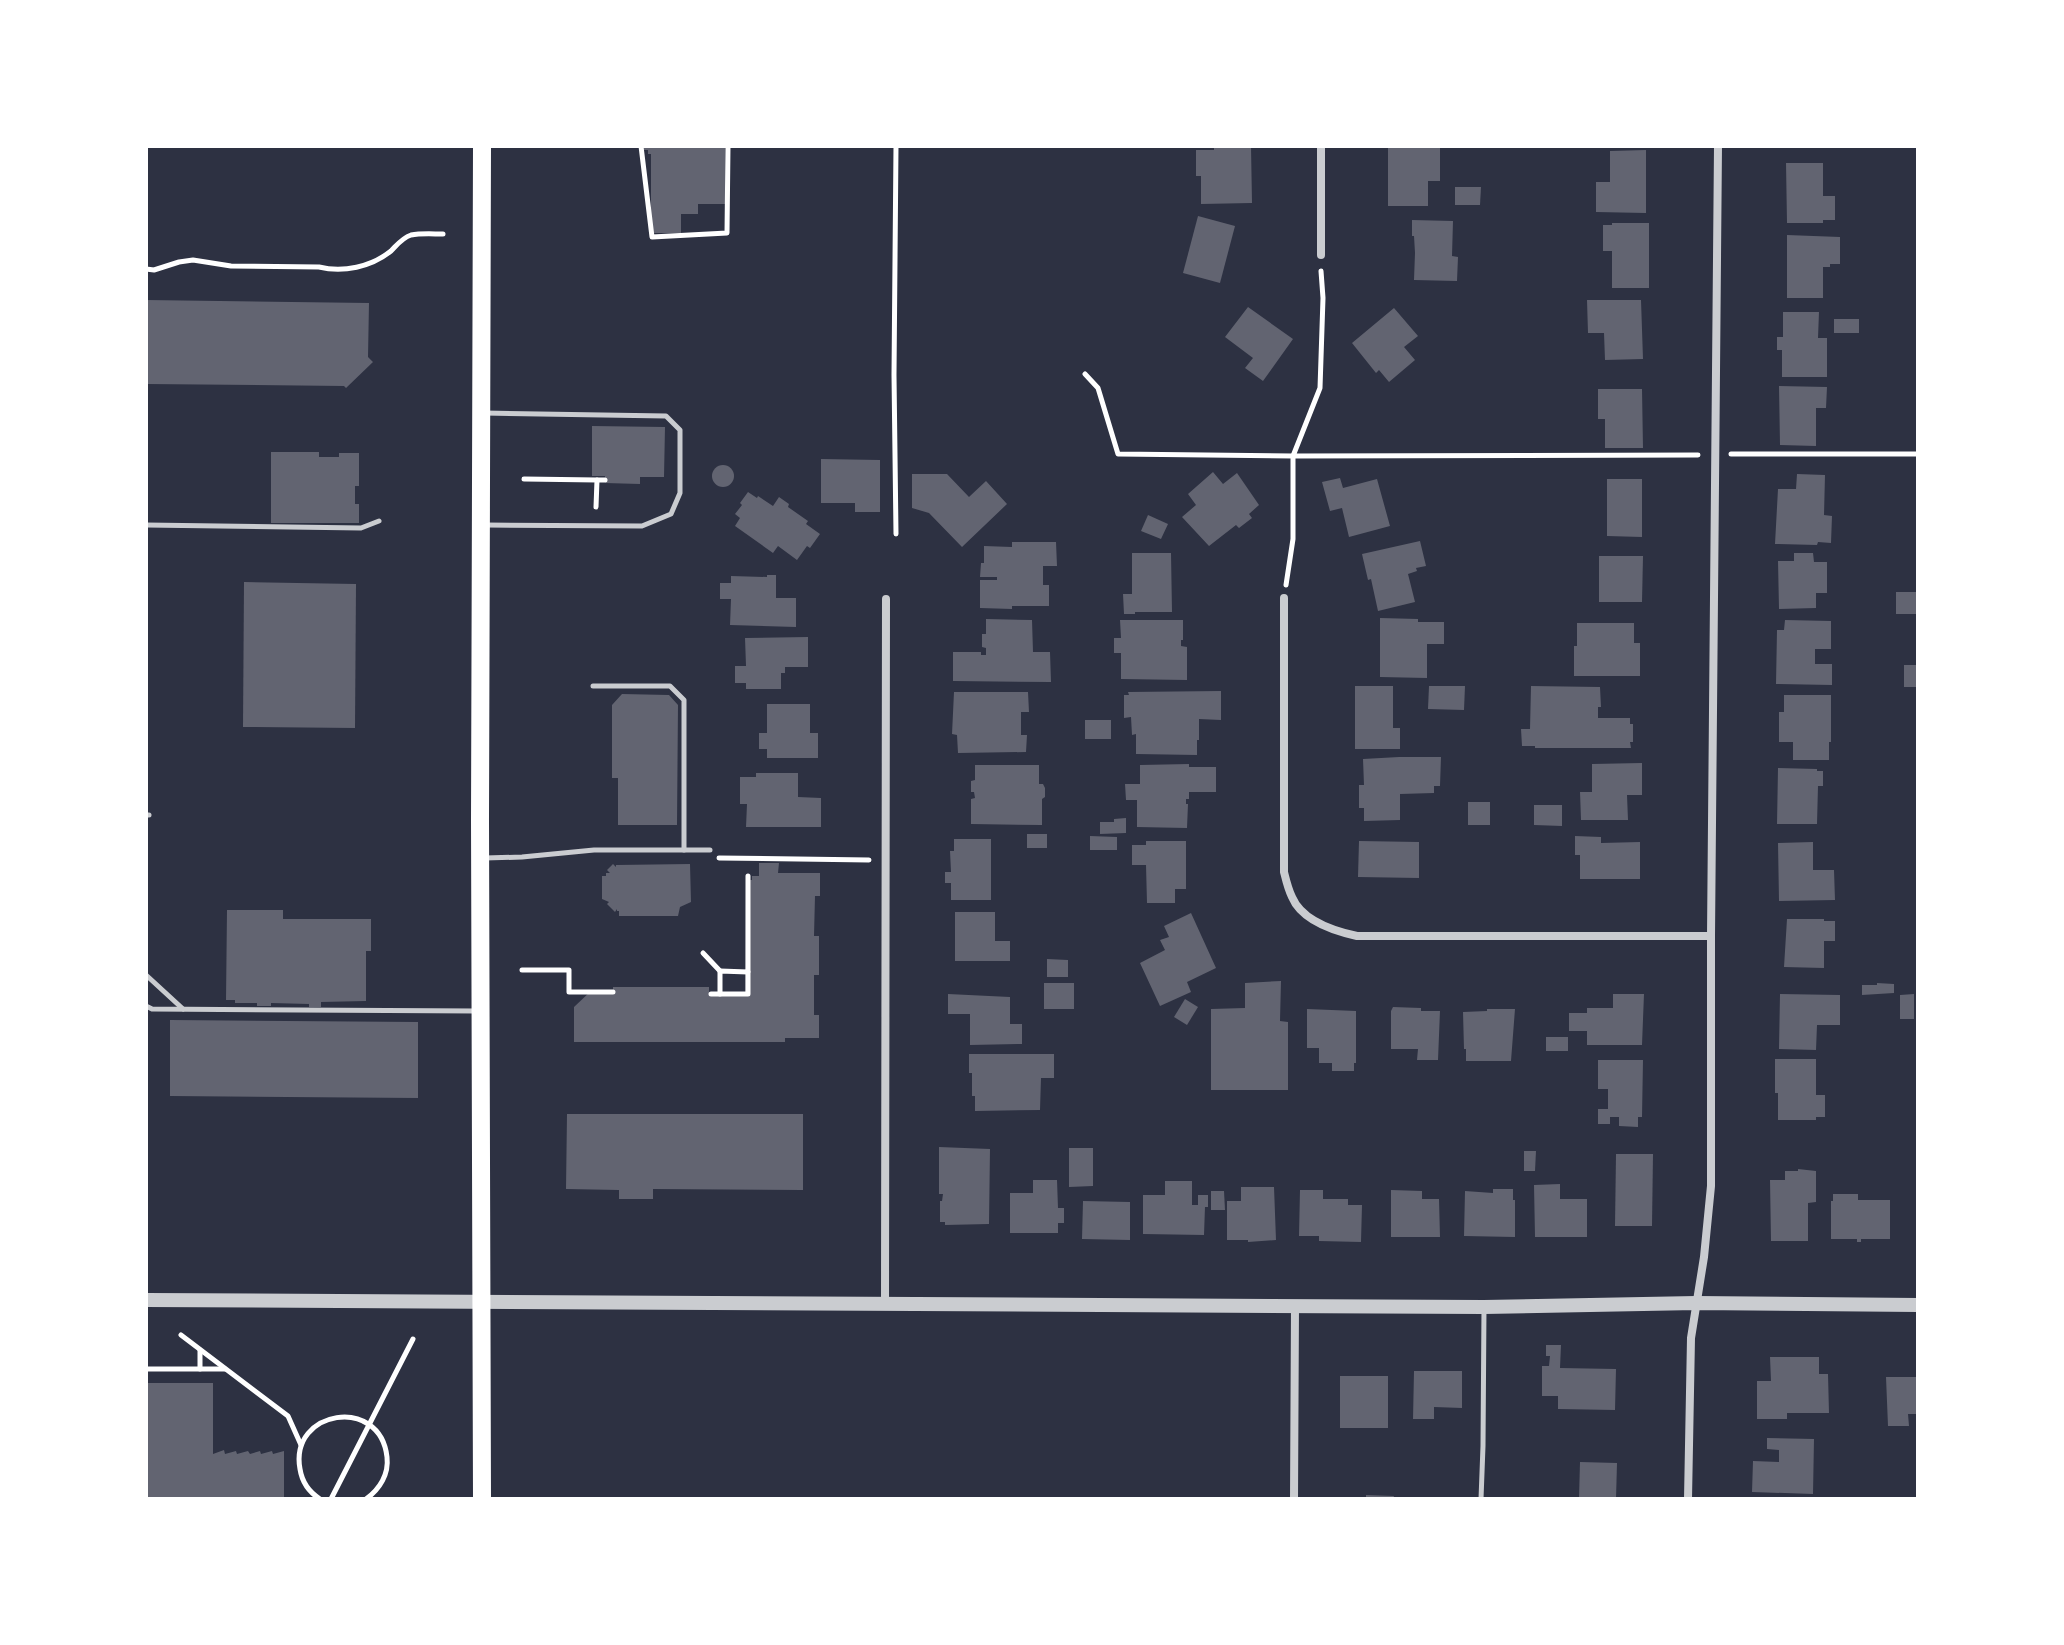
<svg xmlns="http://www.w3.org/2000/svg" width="2064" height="1645" font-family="'Public Sans',sans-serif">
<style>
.building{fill:#626471}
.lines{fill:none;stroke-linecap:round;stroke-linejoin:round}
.path{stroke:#fff;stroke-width:5}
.service{stroke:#caccd0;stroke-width:5}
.minor{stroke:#caccd0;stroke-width:8}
.tertiary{stroke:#caccd0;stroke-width:14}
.trunk{stroke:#fff;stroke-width:18}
</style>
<rect width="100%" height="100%" fill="#2d3142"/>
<g class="building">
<path d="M644 146H725V204H698V214H681V233H651V154H648V150H644Z"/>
<path d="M1214 146H1251L1252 203 1201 204V176H1196V150H1214Z"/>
<path d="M1388 146H1440V181H1428V206H1388Z"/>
<path d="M1646 150V213L1596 212V182H1610V151Z"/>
<path d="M1786 163H1823V196H1835V220H1823V223H1787Z"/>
<path d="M1455 187H1481L1480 205H1455Z"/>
<path d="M1198 216 1235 226 1220 283 1183 273Z"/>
<path d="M1412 220 1453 221 1452 256 1458 257 1457 281 1414 280 1415 253 1414 236H1412Z"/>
<path d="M1612 223H1649V288H1612V251H1603V225H1612Z"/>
<path d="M1787 235 1840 237V264H1830V267H1823V298H1787Z"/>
<path d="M146 300 369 303 368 357 373 362 346 388 344 386 146 384Z"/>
<path d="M1587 300H1641L1643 359 1605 360 1604 333H1588Z"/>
<path d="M1248 307 1293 339 1263 381 1245 368 1253 358 1225 337Z"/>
<path d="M1394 308 1418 336 1404 347 1415 360 1389 382 1379 370 1376 373 1352 343Z"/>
<path d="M1783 312H1819L1818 338H1827V377H1782V350H1777V337H1783Z"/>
<rect x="1834" y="319" width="25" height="14"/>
<path d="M1779 386 1827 387 1826 408H1816V446L1780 445Z"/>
<path d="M1598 389H1642L1643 448H1605V419H1598Z"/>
<path d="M592 426 665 427 664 477H640V484L605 483V476H592Z"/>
<path d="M271 452H319V457H339V453H359V486H355V504H359V523H271Z"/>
<path d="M821 459 880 460V512H855V503H821Z"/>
<circle cx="723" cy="476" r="11"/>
<path d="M1213 472 1223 484 1237 473 1259 505 1249 514 1252 518 1239 528 1236 525 1209 546 1182 517 1196 505 1188 494Z"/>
<path d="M912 474H947L969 497 986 481 1007 504 962 547 929 513 912 508Z"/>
<path d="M1797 474 1825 475 1824 515 1832 516 1831 543 1818 542 1817 545 1775 544 1778 489H1796Z"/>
<path d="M1340 478 1343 488 1377 479 1390 526 1349 537 1342 508 1330 511 1322 482Z"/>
<path d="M1607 479H1642V537L1607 536Z"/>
<path d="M748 492 757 498 758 496 773 506 779 497 789 504 788 507 808 521 806 524 820 534 810 548 807 546 797 560 778 546 773 553 735 526 740 518 735 514 742 505 740 503Z"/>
<path d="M1148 515 1168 524 1161 539 1141 531Z"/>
<path d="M1420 541 1426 566 1416 568 1417 571 1408 574 1415 602 1378 611 1371 579 1368 580 1362 554Z"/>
<path d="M1012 542H1056L1057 566H1043V585H1049V606H1012V609L980 608V580H997V577H980L981 563H984V546L1012 547Z"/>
<path d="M1132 553H1171L1172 612H1135V614H1124L1123 594H1132Z"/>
<path d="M1794 553H1813L1814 562H1827V593H1816V608L1779 609 1778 561H1794Z"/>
<path d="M1599 556H1643L1642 602H1599Z"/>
<path d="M767 575H776V598H796V627L730 625 731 599H720V583H731V576L767 577Z"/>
<path d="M244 582 356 584 355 728 243 727Z"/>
<rect x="1896" y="592" width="22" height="22"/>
<path d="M1380 618 1418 619V622H1444V644H1427V678L1380 677Z"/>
<path d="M986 619 1032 620 1033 652H1050L1051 682 953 681V652H981V655H986V648L982 647V634H986Z"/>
<path d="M1120 620H1183V640H1181V646L1187 647V680L1121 679V653H1114V638H1121Z"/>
<path d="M1785 620 1831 621V649H1815V664H1832V685L1776 684 1777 630H1784Z"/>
<path d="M1577 623H1634V643H1640V676H1574V646H1577Z"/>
<path d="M808 637V667H785V673H781V689H746V683H735V666H746L745 638Z"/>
<rect x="1904" y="665" width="14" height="22"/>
<path d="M1355 686H1393V728H1400V749H1355Z"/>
<path d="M1429 686H1465L1464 710 1428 709Z"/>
<path d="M1531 686 1600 687 1601 707H1598V718H1630V724H1633V742H1630L1631 748H1535V746H1522L1521 729H1530Z"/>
<path d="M1221 691V720L1199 719V740H1197V755L1136 754V734L1132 735 1131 717 1124 718V695H1129L1128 692Z"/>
<path d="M954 692H1028L1029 712H1021V735H1027L1026 752 958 753 957 735 952 734Z"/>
<path d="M622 694 669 695 678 705 677 825H618V778H612V705Z"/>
<path d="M1784 695H1831V742H1829V760H1793V742H1779V712H1784Z"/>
<path d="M767 704H810V733H818V758H767V749H759V733H767Z"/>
<rect x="1085" y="720" width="26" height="19"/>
<path d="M1399 757H1441L1440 786H1434V793L1400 794V820L1364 821V808H1359V785H1364L1363 759Z"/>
<path d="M1642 763V795H1627L1628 820H1581L1580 792H1592V764Z"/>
<path d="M1189 764V767H1216V792H1189V799H1186V804H1188L1187 828 1137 827V800H1126L1125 784H1140V765Z"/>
<path d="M975 765H1039V784H1043L1045 788V797L1042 799V825L971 824V799L975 798 974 792H971V781L975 780Z"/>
<path d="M1778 768 1817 769V771H1823V786H1818L1817 824H1777Z"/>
<path d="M756 773H798V797L821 798V827H746L747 804H740V777H756Z"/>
<rect x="1468" y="802" width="22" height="23"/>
<path d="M1534 805H1562V826L1534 825Z"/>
<path d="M1126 818V833L1100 834V822H1114V819Z"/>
<rect x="1027" y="834" width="20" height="14"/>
<path d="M1090 836 1117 837V850H1090Z"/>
<path d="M1575 836 1601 837V843L1640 842V879H1580V855H1575Z"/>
<path d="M954 839H991V900H951V883H945V872H951L950 851H954Z"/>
<path d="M1146 841H1186V889H1175V903H1147L1146 865H1132V845H1146Z"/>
<path d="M1359 841 1419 842V878L1358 877Z"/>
<path d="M1813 842V870H1834L1835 900 1779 901 1778 843Z"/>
<path d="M759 863H779L778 873H820V896H815L814 936H819V975H814V1015H819V1038H785V1042H574V1007L592 990H613V987H709V996H745L746 880H752V876H759Z"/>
<path d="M613 864 616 867V865L690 864 691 902 680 907 678 916H619V911H617V909L615 912 607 904 609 902 602 899V876H606V873H610L607 870Z"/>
<path d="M227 910H283V919H371V951H366V1001L321 1002V1007H309V1004L271 1003V1006H257V1003H235V1000H226Z"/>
<path d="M955 912H995V941H1010V961H955Z"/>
<path d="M1191 913 1216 968 1187 982 1191 992 1160 1006 1140 963 1165 950 1160 940 1169 937 1164 926Z"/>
<path d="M1787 919H1824V921H1835V941H1824V968L1784 967Z"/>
<path d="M1047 959 1068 960V977H1047Z"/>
<path d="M1281 981 1280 1021 1288 1022V1090H1211V1009L1245 1008V983Z"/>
<rect x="1044" y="983" width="30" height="26"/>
<path d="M1877 983 1894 984V993L1862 995V985H1877Z"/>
<path d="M948 994 1010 997V1024H1022V1044L970 1045V1014H948Z"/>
<path d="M1613 994H1644L1642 1045H1587V1031H1569V1013H1587V1008H1613Z"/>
<path d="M1780 994 1840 995V1025H1817L1816 1050 1779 1049Z"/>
<path d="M1914 994V1019H1900V995Z"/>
<path d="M1185 999 1198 1007 1187 1025 1174 1017Z"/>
<path d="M1393 1007 1421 1008V1011H1440L1438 1060H1417L1418 1049H1391V1011Z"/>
<path d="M1307 1009 1356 1011V1063H1354V1071H1332V1063H1319V1048H1307Z"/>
<path d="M1487 1009H1515L1511 1061H1466V1049H1464L1463 1012 1487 1011Z"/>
<path d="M170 1020 418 1022V1098L170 1096Z"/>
<rect x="1546" y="1037" width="22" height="14"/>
<path d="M969 1054H1054V1078H1041L1040 1110 975 1111V1096H972V1073H969Z"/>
<path d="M1775 1059H1816V1095H1825V1117H1816V1120H1778V1093H1775Z"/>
<path d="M1598 1060H1643L1642 1117H1638V1127L1619 1126V1117H1610V1124H1598V1109H1608V1089H1598Z"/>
<path d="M567 1114H803V1190L653 1189V1199H619V1190L566 1189Z"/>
<path d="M939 1147 990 1149 989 1224 945 1225V1222H940V1201H942L943 1194H939Z"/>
<path d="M1069 1148H1093V1186L1069 1187Z"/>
<path d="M1524 1151H1536L1535 1171H1524Z"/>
<path d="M1616 1154H1653L1652 1226H1615Z"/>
<path d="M1798 1169 1816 1171V1202L1808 1203V1241H1771L1770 1180H1785V1171H1798Z"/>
<path d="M1033 1180H1057L1058 1208H1064V1223H1058V1233H1010V1193H1033Z"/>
<path d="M1165 1181H1192V1205H1198V1195H1208V1207H1205L1204 1235 1143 1234V1195H1165Z"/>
<path d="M1560 1184V1199H1587V1237H1535L1534 1185Z"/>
<path d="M1241 1187H1274L1276 1240 1248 1242V1240H1227V1201H1241Z"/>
<path d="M1493 1189H1513V1200H1515V1237L1464 1236 1465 1191 1493 1193Z"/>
<path d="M1300 1190H1323V1199H1348V1205H1362L1361 1242 1319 1241V1236H1299Z"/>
<path d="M1391 1190 1422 1191V1199H1439L1440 1237H1391Z"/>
<path d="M1211 1191H1224L1225 1210H1211Z"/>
<path d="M1833 1194H1858V1200H1890V1239H1861V1242H1857V1239H1831V1201H1833Z"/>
<path d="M1083 1201 1130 1202V1240L1082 1239Z"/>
<path d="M1546 1345H1561L1560 1368 1616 1369 1615 1410 1558 1409V1396H1542V1366H1549L1550 1356H1546Z"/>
<path d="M1770 1357H1819V1374H1828L1829 1413H1787V1419H1757V1381H1771Z"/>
<path d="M1414 1371H1462V1408L1434 1407V1419H1413Z"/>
<rect x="1340" y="1376" width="48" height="52"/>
<path d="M1886 1377H1918V1414H1908L1909 1426H1888Z"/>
<path d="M146 1383H213V1454L224 1450 225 1454 236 1451 237 1454 248 1451 250 1454 260 1451 261 1454 272 1451 273 1454 284 1451V1499H146Z"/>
<path d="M1767 1438 1814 1439 1813 1494 1752 1492 1753 1461 1779 1462V1450L1767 1449Z"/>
<path d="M1580 1462 1617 1463 1616 1499H1579Z"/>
<path d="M1366 1495 1394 1496 1393 1499H1366Z"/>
</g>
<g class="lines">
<g class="path">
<path d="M641 146 652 237 727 233 728 146"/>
<path d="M146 269 154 270 179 262 193 260 231 266 319 267C343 273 371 267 391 251 397 245 402 238 411 235 421 233 433 234 443 234"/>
<path d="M1321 271 1323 298 1320 388 1293 456 1698 455"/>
<path d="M1085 374 1098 388 1118 454 1293 456V539L1286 585"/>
<path d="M1731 454H1918"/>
<path d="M524 479 597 480 596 507"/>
<path d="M597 480H605"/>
<path d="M896 534 894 375 896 146"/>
<path d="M719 858 869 860"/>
<path d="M703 953 720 971"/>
<path d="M522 970H569V992H613"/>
<path d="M711 994H720V971L748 972V876"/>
<path d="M720 994H748V972"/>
<path d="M181 1335 288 1416 301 1445"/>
<path d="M200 1350V1369"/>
<path d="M146 1369H225"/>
<path d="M320 1499C309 1492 302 1482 300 1469 289 1410 380 1395 387 1457 389 1474 380 1489 366 1499"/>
<path d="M331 1499 413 1339"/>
</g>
<g class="service">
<path d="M484 413 666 416 680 430V493L671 514 642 526 486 525"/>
<path d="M146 525 361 528 379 521"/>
<path d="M593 686H670L684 700V850"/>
<path d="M146 815H149"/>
<path d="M485 858 522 857 594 850H710"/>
<path d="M146 975 183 1009"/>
<path d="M146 1006 152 1009 476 1011"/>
<path d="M1481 1499 1483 1446 1484 1308"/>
</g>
<g class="minor">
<path d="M1321 255V146"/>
<path d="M1284 598V872C1286 880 1288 889 1292 897 1302 921 1334 931 1357 936H1711"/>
<path d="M885 1303 886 599"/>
<path d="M1294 1499 1295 1305"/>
<path d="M1688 1499 1691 1338 1704 1257 1711 1186V936L1718 146"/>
</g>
<path class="tertiary" d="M146 1300 1484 1307 1696 1303 1918 1305"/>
<path class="trunk" d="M482 1499 480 820 482 146"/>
</g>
<rect width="2064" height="1645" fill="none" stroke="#ffffff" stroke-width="296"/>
</svg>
